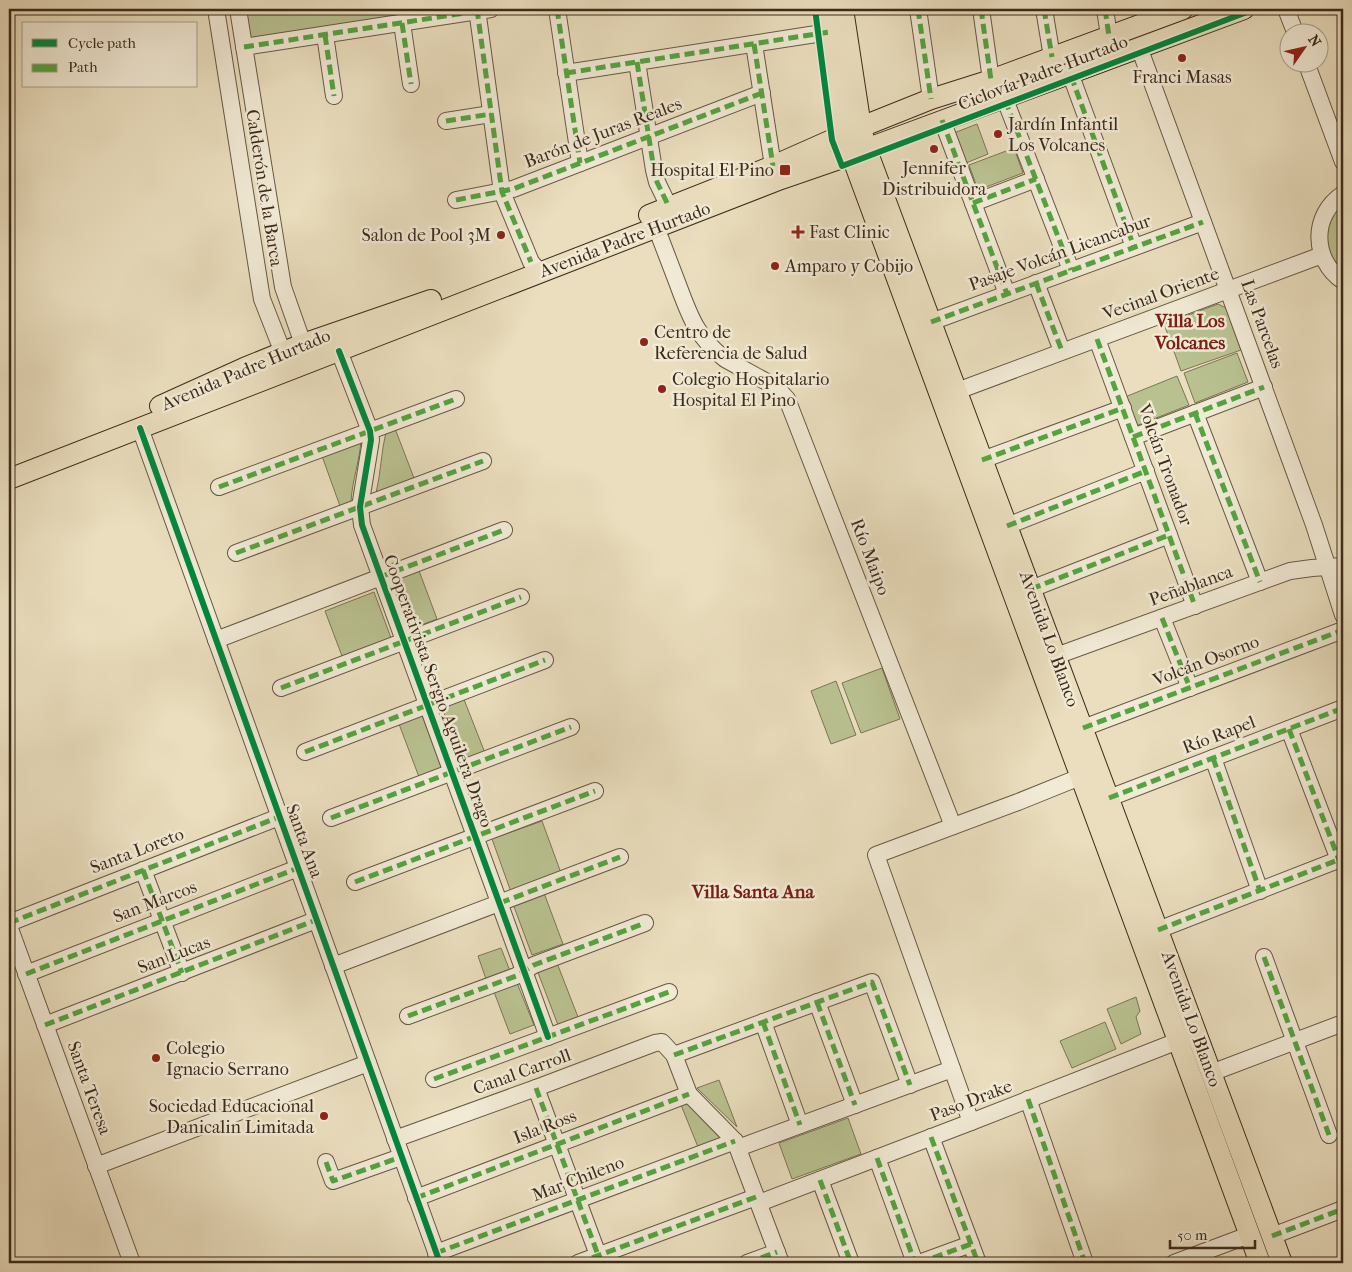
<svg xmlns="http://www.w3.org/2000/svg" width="1352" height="1272" font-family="'IM FELL French Canon',serif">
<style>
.green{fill:#b9c190;stroke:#7b7656}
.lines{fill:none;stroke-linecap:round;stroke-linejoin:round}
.minor-casing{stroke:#685844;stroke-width:18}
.major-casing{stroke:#3d2b1b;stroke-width:22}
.minor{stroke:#f1ead5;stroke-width:16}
.major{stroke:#eadebe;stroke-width:20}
.quiet{stroke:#54a440;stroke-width:5;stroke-dasharray:10 5;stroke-linecap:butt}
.cycleway-casing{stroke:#f1ead5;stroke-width:9}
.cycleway{stroke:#00873e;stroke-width:6}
.poi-dot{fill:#8f2418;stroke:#f1ead5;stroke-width:2}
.labels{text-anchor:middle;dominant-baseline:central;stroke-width:5;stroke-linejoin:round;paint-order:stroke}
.street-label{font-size:18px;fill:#3d2b1b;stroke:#f1ead5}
.poi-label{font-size:18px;fill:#3d2b1b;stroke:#f1ead5;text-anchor:start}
.neighbourhood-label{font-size:19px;font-weight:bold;fill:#7a1f14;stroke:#f1ead5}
</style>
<rect width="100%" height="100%" fill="#eadebe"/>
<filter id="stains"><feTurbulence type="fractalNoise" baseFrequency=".004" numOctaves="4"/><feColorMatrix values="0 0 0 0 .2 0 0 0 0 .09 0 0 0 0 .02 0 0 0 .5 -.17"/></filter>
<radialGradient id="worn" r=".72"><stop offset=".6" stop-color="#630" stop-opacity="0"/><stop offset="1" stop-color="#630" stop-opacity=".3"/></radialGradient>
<g class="green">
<path d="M246 9H450L251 42Z"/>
<path d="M977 124 988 154 966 163 954 133Z"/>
<path d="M1014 148 1023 173 978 190 969 165Z"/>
<path d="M1343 202V274L1326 250 1327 220Z"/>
<path d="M1218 304 1226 308 1241 350 1181 371 1164 324Z"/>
<path d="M1237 353 1248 382 1195 403 1184 373Z"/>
<path d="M1177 376 1189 405 1136 426 1125 397Z"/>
<path d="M394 426 414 478 376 493C381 473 381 452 386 432Z"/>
<path d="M361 439C360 461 352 480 351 502L340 506 322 456Z"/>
<path d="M418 568 437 619 413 628 394 577Z"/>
<path d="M374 592 391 638 342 656 325 611Z"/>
<path d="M882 668 900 719 861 733 842 683Z"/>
<path d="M836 681 856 735 831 744 811 691Z"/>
<path d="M463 697 485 753 462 761 441 705Z"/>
<path d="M422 715 442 769 419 777 399 724Z"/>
<path d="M542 821 561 873 511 892 492 839Z"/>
<path d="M544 893 563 944 532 955 513 904Z"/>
<path d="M501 948 510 971 486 979 478 956Z"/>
<path d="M557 963 578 1017 558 1025 537 970Z"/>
<path d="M517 983 534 1025 510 1034 494 992Z"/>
<path d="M1136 997 1140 1011 1136 1017 1141 1034 1121 1044 1107 1009Z"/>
<path d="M1105 1022 1116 1049 1072 1068 1060 1041Z"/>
<path d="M719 1080 737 1127 697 1088Z"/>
<path d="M687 1103 722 1140 698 1147 681 1105Z"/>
<path d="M848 1118 861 1154 792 1179 779 1143Z"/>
</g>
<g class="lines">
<g class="minor-casing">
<g id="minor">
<path d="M216 9 260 287 262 299 287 363"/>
<path d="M238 9 283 287 303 344 304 356"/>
<path d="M477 9 502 192 531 262 540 272"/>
<path d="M557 9 580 163"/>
<path d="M918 9 931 99"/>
<path d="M981 9 991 80"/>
<path d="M1044 9 1052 57"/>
<path d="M1105 9 1109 36"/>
<path d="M1286 9 1295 32"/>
<path d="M402 23 411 84"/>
<path d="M325 35 334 96"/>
<path d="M754 44 773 166"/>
<path d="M244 47 491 9"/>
<path d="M1139 47 1314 525 1343 615"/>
<path d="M637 62 654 170 657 182 669 207"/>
<path d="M1306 62 1343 162"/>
<path d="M566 73 829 32"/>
<path d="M1070 73 1134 247"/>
<path d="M1004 97 1071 270"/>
<path d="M942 120 1007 294"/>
<path d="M446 121 491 114"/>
<path d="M1343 194C1311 215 1312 260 1343 281"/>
<path d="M456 200 513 189 762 93"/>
<path d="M973 203 1036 179"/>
<path d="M656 227C663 245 670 264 677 282 689 314 696 337 725 359L776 387 787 399 953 826"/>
<path d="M1036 283 1062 351"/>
<path d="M931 322 1203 222"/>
<path d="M1097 339 1195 606"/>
<path d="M339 351 370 431 371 440 360 507 362 525 548 1037"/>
<path d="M957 391 1322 255"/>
<path d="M1195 413 1260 582"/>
<path d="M140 428 440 1263"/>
<path d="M1133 437 1264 387"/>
<path d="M982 460 1123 408"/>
<path d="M219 487 456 399"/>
<path d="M1007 526 1146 471"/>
<path d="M236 553 483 461"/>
<path d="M1031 589 1169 535"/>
<path d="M1162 618 1190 688"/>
<path d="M216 640 504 530"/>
<path d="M1056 656 1290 571 1312 568 1343 566"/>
<path d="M281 688 521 597"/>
<path d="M1083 728 1343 630"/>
<path d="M1289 729 1339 860"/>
<path d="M305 752 545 660"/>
<path d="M1213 758 1260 891"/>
<path d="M1109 798 1343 708"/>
<path d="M331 818 571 727"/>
<path d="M143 870 182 973"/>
<path d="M355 882 595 791"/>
<path d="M9 923 279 817"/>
<path d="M9 926 132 1263"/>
<path d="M1158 930 1343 858"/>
<path d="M1264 957 1329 1135"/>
<path d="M333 966 620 857"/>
<path d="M26 974 298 868"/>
<path d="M817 1002 855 1105"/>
<path d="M408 1016 516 976 534 965 645 923"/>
<path d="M763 1022 800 1125"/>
<path d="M45 1025 316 920"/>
<path d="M674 1055 872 982 910 1085"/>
<path d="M1211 1073 1343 1023"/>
<path d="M434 1079 669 992"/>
<path d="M536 1088 601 1263"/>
<path d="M1028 1099 1085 1263"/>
<path d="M971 1122 876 855 1018 802 1080 777"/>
<path d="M931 1137 978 1263"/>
<path d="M395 1139 536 1088 655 1043 662 1042 674 1055 689 1094 735 1141 781 1263"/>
<path d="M738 1148 952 1069"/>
<path d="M877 1158 915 1263"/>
<path d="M326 1162 333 1181 401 1157"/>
<path d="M96 1166 368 1063"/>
<path d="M820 1180 851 1263"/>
<path d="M416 1198 689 1094"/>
<path d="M759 1203 971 1122 1188 1037"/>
<path d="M1272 1236 1343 1209"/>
<path d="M436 1253 735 1141"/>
<path d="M578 1263 756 1197"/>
<path d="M747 1263 777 1252"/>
<path d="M919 1263 971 1244"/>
<path d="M1174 1263 1249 1235"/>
</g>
</g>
<g class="major-casing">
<g id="major">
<path d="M826 9 844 133 851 154 1260 1263"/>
<path d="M843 9 861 127 866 148 1282 1263"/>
<path d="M649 215 773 166 861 127 931 99 991 80 1183 9"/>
<path d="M160 406 244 368 303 344 431 300"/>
<path d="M9 479 781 179 839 159 1244 9"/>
</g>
</g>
<use href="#minor" class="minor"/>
<use href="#major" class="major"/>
<g class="quiet">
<path d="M477 9 502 192 531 262"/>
<path d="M557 9 580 163"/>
<path d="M918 9 931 99"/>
<path d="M981 9 991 80"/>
<path d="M1044 9 1052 57"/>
<path d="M1105 9 1109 36"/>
<path d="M1170 9V13"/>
<path d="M402 23 411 84"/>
<path d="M325 35 334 96"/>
<path d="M754 44 773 166"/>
<path d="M244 47 491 9"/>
<path d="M637 62 654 170 657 182 669 207"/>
<path d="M566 73 829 32"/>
<path d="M1071 76 1134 247"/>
<path d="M1005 100 1071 270"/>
<path d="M942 120 1007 294"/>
<path d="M446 121 491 114"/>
<path d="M456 200 513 189 762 93"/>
<path d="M973 203 1036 179"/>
<path d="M1036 283 1062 351"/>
<path d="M931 322 1203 222"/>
<path d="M1097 339 1195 606"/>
<path d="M1195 413 1260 582"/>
<path d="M1133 437 1264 387"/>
<path d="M982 460 1123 408"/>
<path d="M219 487 456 399"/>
<path d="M1007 526 1146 471"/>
<path d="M236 553 483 461"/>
<path d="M380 577 504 530"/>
<path d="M1031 589 1169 535"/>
<path d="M1162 618 1190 688"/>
<path d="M281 688 521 597"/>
<path d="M1083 728 1343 630"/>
<path d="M1289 729 1339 860"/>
<path d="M305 752 545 660"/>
<path d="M1213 758 1260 891"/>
<path d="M1109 798 1343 708"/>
<path d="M331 818 571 727"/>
<path d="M143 870 182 973"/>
<path d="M355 882 595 791"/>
<path d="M500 903 620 857"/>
<path d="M9 923 279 817"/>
<path d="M1158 930 1343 858"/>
<path d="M1264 957 1329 1135"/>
<path d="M26 974 298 868"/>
<path d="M817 1002 855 1105"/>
<path d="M408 1016 516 976 534 965 645 923"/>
<path d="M763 1022 800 1125"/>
<path d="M45 1025 316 920"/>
<path d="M674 1055 872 982 910 1085"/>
<path d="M434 1079 669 992"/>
<path d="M536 1088 601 1263"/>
<path d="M1028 1099 1085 1263"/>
<path d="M931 1137 978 1263"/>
<path d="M877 1158 915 1263"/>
<path d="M326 1162 333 1181 401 1157"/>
<path d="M820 1180 851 1263"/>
<path d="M416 1198 689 1094"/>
<path d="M1272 1236 1343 1209"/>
<path d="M436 1253 735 1141"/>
<path d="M578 1263 756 1197"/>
<path d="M747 1263 777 1252"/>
<path d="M919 1263 971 1244"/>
</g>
<g class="cycleway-casing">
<g id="cycleway">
<path d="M815 9 832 140 842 166 1255 9"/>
<path d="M339 351 370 431 371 440 360 507 362 525 548 1037"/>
<path d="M140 428 440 1263"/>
</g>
</g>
<use href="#cycleway" class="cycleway"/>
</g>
<g class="poi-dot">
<circle cx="1182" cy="58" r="5"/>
<circle cx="998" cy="134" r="5"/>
<circle cx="934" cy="149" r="5"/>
<rect x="779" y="164" width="12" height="12" rx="2.5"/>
<path d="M795.5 224.5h5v5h5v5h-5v5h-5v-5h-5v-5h5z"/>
<circle cx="501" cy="235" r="5"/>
<circle cx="775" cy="266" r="5"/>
<circle cx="644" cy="342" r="5"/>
<circle cx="662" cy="389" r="5"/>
<circle cx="156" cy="1058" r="5"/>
<circle cx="324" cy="1116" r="5"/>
</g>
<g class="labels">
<g class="street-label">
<text transform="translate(1043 73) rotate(-21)">Ciclovía Padre Hurtado</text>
<text transform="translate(603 133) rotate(-21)">Barón de Juras Reales</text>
<text transform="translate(264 188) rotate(81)">Calderón de la Barca</text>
<text transform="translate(625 240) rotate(-21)">Avenida Padre Hurtado</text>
<text transform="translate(1060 253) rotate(-20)">Pasaje Volcán Licancabur</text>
<text transform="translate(1161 294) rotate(-20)">Vecinal Oriente</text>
<text transform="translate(1262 324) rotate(70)">Las Parcelas</text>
<text transform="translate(246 370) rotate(-23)">Avenida Padre Hurtado</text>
<text transform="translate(1165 465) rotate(70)">Volcán Tronador</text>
<text transform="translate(870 557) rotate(69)">Río Maipo</text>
<text transform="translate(1191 586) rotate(-20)">Peñablanca</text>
<text transform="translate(1049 639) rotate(70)">Avenida Lo Blanco</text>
<text transform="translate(1206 661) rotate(-21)">Volcán Osorno</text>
<text transform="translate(438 691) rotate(70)">Cooperativista Sergio Aguilera Drago</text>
<text transform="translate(1219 735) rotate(-21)">Río Rapel</text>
<text transform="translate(304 841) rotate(70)">Santa Ana</text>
<text transform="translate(137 851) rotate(-21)">Santa Loreto</text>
<text transform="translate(155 902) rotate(-21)">San Marcos</text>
<text transform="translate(174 955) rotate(-21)">San Lucas</text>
<text transform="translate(1191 1019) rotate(70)">Avenida Lo Blanco</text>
<text transform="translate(522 1072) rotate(-20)">Canal Carroll</text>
<text transform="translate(89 1088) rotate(70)">Santa Teresa</text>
<text transform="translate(971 1101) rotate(-21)">Paso Drake</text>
<text transform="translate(545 1127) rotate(-21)">Isla Ross</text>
<text transform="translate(578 1179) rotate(-21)">Mar Chileno</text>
</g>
<g class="poi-label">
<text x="1182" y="77" text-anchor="middle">Franci Masas</text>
<text x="1008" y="124">Jardín Infantil<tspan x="1008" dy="21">Los Volcanes</tspan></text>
<text x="934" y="168" text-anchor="middle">Jennifer<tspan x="934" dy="21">Distribuidora</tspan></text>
<text x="774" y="170" text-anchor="end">Hospital El Pino</text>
<text x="809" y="232">Fast Clinic</text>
<text x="491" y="235" text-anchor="end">Salon de Pool 3M</text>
<text x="785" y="266">Amparo y Cobijo</text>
<text x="654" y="332">Centro de<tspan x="654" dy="21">Referencia de Salud</tspan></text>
<text x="672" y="379">Colegio Hospitalario<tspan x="672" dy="21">Hospital El Pino</tspan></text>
<text x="166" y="1048">Colegio<tspan x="166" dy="21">Ignacio Serrano</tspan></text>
<text x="314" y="1106" text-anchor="end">Sociedad Educacional<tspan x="314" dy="21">Danicalin Limitada</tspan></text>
</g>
<g class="neighbourhood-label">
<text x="1190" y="321">Villa Los<tspan x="1190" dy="22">Volcanes</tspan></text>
<text x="753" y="892">Villa Santa Ana</text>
</g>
</g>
<rect width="1352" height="1272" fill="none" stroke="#eadebe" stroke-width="30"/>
<rect x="10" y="10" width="1332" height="1252" fill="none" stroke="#3d2b1b" stroke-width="2.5"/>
<rect x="15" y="15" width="1322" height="1242" fill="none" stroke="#3d2b1b"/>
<rect x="22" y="22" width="175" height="65" fill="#f1ead5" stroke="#a99e8b"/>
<rect x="32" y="39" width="25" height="8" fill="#00873e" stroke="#a99e8b"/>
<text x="68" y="48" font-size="15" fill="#3d2b1b">Cycle path</text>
<rect x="32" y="64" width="25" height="8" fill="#54a440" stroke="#a99e8b"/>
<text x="68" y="72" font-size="15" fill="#3d2b1b">Path</text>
<g transform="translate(1304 48) rotate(56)"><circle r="24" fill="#f1ead5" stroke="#a99e8b"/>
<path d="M0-4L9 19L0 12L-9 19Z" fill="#8f2418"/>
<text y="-8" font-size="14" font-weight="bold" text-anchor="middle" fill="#3d2b1b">N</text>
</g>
<path d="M1170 1240v8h85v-8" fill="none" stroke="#3d2b1b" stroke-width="2.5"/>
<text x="1177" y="1240" font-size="15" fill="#3d2b1b" stroke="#f1ead5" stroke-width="4" paint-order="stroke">50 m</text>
<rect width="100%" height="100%" filter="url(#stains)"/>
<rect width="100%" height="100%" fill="url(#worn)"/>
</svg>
